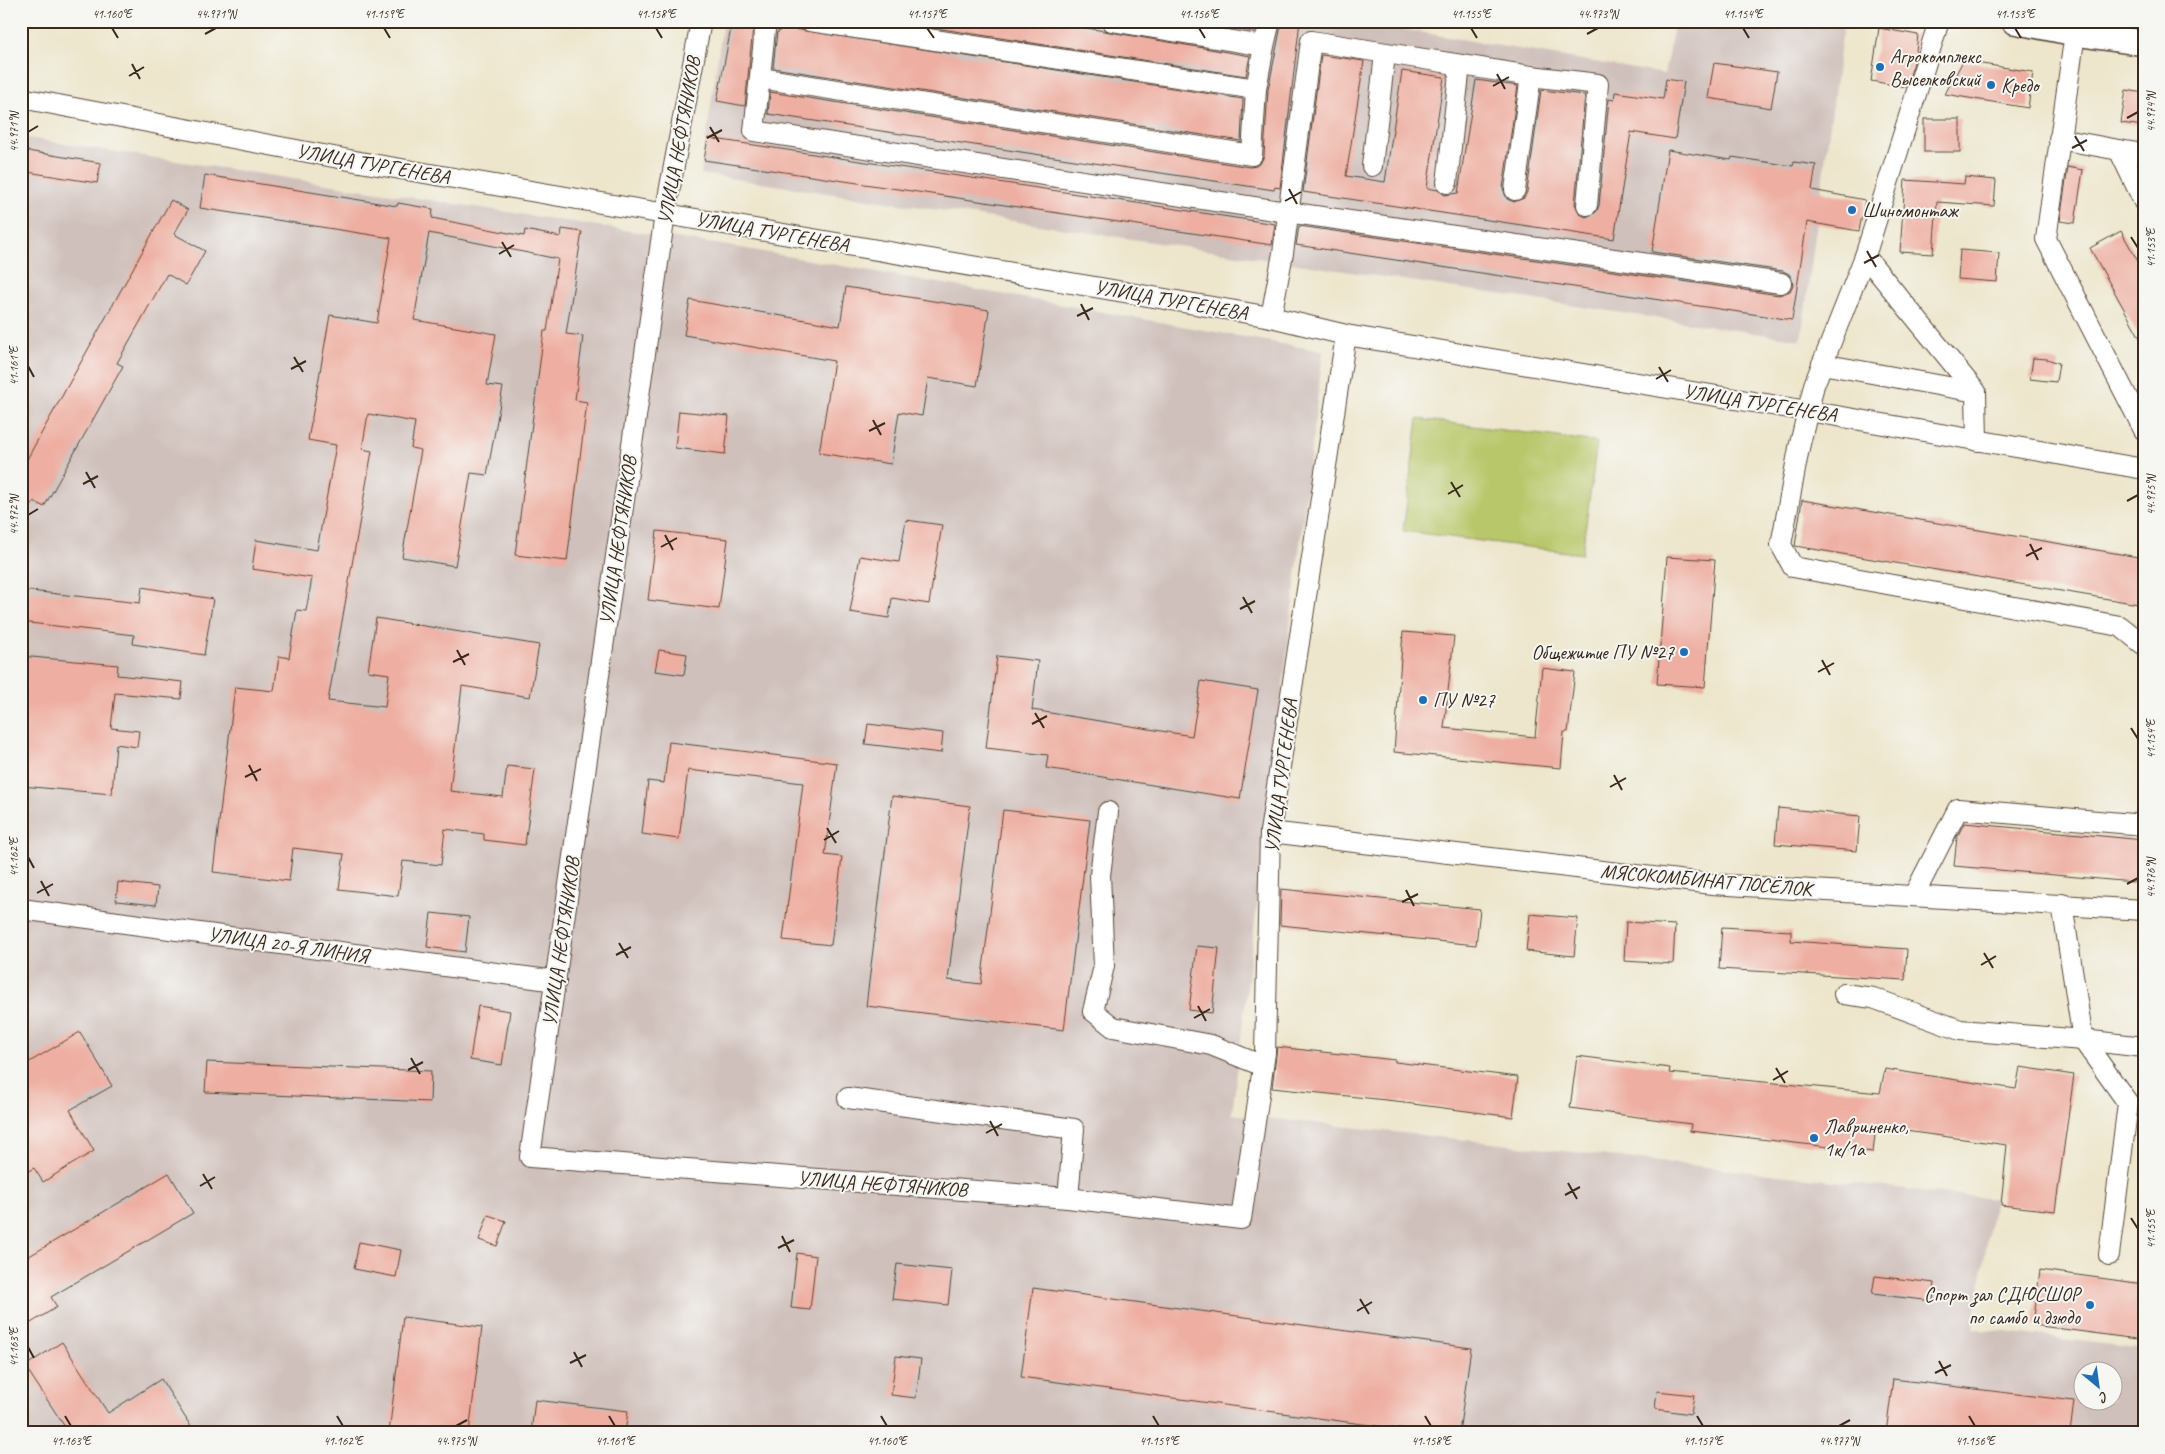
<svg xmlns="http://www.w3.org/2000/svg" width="2165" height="1454" font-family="Caveat,sans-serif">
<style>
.industrial{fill:#cfc0bb;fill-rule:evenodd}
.green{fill:#b7c769;stroke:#797844}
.building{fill:#eeaea1}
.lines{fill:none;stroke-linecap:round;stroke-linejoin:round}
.minor-casing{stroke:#564638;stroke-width:22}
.major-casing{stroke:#564638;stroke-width:28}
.minor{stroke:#fff;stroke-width:20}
.major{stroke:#fff;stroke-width:25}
.ticks{fill:none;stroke:#3b2a1e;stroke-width:2}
.poi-dot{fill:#1f6fb2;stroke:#f6f6f2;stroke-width:2}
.labels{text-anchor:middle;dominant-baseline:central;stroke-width:4;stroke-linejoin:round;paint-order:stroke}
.poi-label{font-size:20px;fill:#3b2a1e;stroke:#f6f6f2;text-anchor:start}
.street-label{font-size:20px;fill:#3b2a1e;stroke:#f6f6f2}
.neatline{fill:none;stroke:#3b2a1e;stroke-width:2}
.ticks-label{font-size:12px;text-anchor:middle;fill:#3b2a1e}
</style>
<rect width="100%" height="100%" fill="#f6f6f2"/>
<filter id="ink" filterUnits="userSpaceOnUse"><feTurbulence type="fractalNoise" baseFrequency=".02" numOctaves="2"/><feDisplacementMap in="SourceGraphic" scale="10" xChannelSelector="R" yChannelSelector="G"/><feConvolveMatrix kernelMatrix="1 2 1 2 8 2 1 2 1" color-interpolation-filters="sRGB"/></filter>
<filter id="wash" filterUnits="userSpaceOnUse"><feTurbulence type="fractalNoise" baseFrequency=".0096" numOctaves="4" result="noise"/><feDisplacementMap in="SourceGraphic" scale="20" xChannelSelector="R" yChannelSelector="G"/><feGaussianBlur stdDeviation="1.12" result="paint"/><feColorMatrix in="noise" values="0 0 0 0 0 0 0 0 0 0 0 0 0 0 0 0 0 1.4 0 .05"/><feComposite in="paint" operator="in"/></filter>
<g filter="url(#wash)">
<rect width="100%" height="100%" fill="#ede6cc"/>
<g class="industrial">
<path d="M723 21H1355L1664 74 1675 21H1844L1801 340 701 174Z"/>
<path d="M21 137 741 248 1323 351 1232 1114 1994 1199 1973 1328 2144 1349V1433H21ZM2082 1372H2112V1402H2082Z"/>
</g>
<path class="green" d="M1418 419 1597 442 1582 554 1403 531Z"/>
<g id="blocks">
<g class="building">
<path d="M890 21H1046L1250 56 1246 76Z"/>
<path d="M1186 21H1258L1255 32Z"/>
<path d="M1282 21H1300L1280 188 1275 187 1274 190 768 114 770 92 1250 167 1256 166 1261 162 1264 156 1268 90Z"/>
<path d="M732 23 753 27 745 106 717 101Z"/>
<path d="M780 27 1243 99 1241 141 773 68 777 32H779Z"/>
<path d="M1879 28 1918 35 1915 59 1906 87 1871 81Z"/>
<path d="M1321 55 1364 61 1346 176 1385 182 1402 71 1444 77 1427 188 1438 190 1445 195 1458 193 1476 80 1518 86 1503 188 1507 199 1514 202 1524 198 1527 192 1541 90 1585 95 1575 204 1580 214 1586 217 1596 212 1599 206 1609 99 1614 100 1615 92 1663 99 1666 79 1684 82 1675 139 1631 132 1614 239 1303 192Z"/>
<path d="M1963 61 2033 72 2028 108 1945 94Z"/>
<path d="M1714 63 1777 72 1771 108 1708 98Z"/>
<path d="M2126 90 2144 93V126L2121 123Z"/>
<rect x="1924" y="119" width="36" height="33"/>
<path d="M708 138 1275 224 1272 245 704 160Z"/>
<path d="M21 150 101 163 97 183 21 171Z"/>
<path d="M1668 150 1731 160 1732 157 1793 166 1794 162 1816 165 1812 190 1865 200 1859 231 1807 222 1792 320 1296 245 1299 226 1779 295 1790 291 1793 285 1792 279 1789 274 1783 271 1652 252Z"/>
<path d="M2068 167 2083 170 2075 223 2060 221Z"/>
<path d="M205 175 397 206 398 203 433 209 432 218 524 236 525 230 561 237 562 229 582 232 566 334 583 336 575 400 587 402 567 561 515 555 544 331H547L558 259 429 233 414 320 496 334 487 385 503 387 487 475 471 473 455 566 402 557 421 450 411 448 415 422 368 414 362 449 372 451 328 701 385 707 389 674 368 671 376 618 539 645 530 697 462 686 450 791 503 797 507 766 535 769 525 845 484 840V834L445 829 441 865 403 861 398 896 339 889 344 854 293 848 289 881 213 872 235 687 274 691 279 656 289 658 297 610 306 611 312 578 252 569 256 540 317 550 336 445 308 440 330 315 377 323 391 238 200 208Z"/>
<path d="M1965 177 1996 180 1994 206 1937 202 1933 254 1900 252 1905 180 1964 184Z"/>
<path d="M171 200 188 210 174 234 205 251 186 285 167 274 117 363 123 366 44 507 34 501 21 523V470Z"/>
<path d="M2121 231 2144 272V345L2090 248Z"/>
<path d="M1960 250 1999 253 1997 282 1958 279Z"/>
<path d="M846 287 989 310 977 386 928 378 922 416 899 412 891 464 819 453 834 361 684 335 690 300 840 326Z"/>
<path d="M2033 358 2047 359 2059 363 2056 382 2030 379Z"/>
<path d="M679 411 729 416 725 454 675 448Z"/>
<path d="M1802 500 2144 558V605L1795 546Z"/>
<path d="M906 520 942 525 929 604 892 598 889 618 850 612 860 556 899 562Z"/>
<path d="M657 531 728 539 719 609 648 600Z"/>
<path d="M1667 557 1715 560 1705 687 1657 684Z"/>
<path d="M142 587 213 599 204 655 133 644 134 635 21 622V590L140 603Z"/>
<path d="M1403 632 1454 636 1444 728 1535 737 1542 668 1575 672 1568 732H1564L1561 768 1394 752Z"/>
<path d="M659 650 687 654 684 675 655 671Z"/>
<path d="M21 656 118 665 117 675 183 682 181 699 115 693 111 728 139 731 137 747 116 744 112 794 21 786Z"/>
<path d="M997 656 1038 661 1032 710 1192 736 1201 681 1258 690 1240 799 1046 768 1048 755 986 748Z"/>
<path d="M868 724 943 733 941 753 865 744Z"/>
<path d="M669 742 837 763 825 855 842 857 831 945 783 940 803 783 688 770 679 839 642 834 648 781 664 783Z"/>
<path d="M892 796 970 806 948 980 981 984 1003 810 1090 820 1064 1030 866 1006Z"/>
<path d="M1778 808 1860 816 1857 851 1775 844Z"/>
<path d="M1964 823 2144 840V883L1954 866 1957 837Z"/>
<path d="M118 882 158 887 156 905 116 901Z"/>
<path d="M1281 889 1480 909 1476 945 1280 925Z"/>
<path d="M431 913 469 917 465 952 427 947Z"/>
<path d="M1530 914 1578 918 1574 956 1526 951Z"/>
<path d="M1626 922 1675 925 1673 964 1624 961Z"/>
<path d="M1722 927 1791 931V941L1907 949 1905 980 1719 969Z"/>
<path d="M1197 946 1219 948 1212 1013 1189 1010Z"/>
<path d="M478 1006 510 1011 502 1065 470 1060Z"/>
<path d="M80 1032 112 1086 70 1110 94 1151 43 1182 34 1168 21 1175V1067Z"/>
<path d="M1277 1047 1395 1060V1062L1518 1077 1513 1117 1405 1103V1102L1272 1088Z"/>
<path d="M1577 1056 1670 1068 1669 1073 1880 1093 1885 1069 2016 1089 2020 1067 2074 1075 2055 1211 2001 1205 2007 1145 1876 1127 1873 1152 1690 1131 1691 1124 1570 1108Z"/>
<path d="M207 1062 431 1071 430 1102 205 1092Z"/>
<path d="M169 1173 193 1213 51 1297 57 1307 21 1329V1261Z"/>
<path d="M488 1215 506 1221 497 1246 479 1240Z"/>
<path d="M359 1242 401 1250 396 1277 354 1269Z"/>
<path d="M797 1253 816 1256 810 1310 791 1308Z"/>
<path d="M897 1264 952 1270 948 1305 892 1299Z"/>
<path d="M2040 1270 2144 1284V1340L2033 1325Z"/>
<path d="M1875 1276 1935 1283 1933 1301 1872 1294Z"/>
<path d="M1033 1288 1471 1348 1459 1433H1427L1021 1377Z"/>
<path d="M403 1317 482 1327 469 1433H389Z"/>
<path d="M62 1342 108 1413 161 1379 195 1433H69L25 1366Z"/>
<path d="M896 1356 921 1359 916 1398 891 1395Z"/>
<path d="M1893 1379 2074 1401 2070 1433H1886Z"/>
<path d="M1657 1391 1694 1395 1691 1414 1655 1409Z"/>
<path d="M535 1400 628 1411 625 1433H531Z"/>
</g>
</g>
</g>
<g filter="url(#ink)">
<use href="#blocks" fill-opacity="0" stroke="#564638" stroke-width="1"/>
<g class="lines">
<g class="minor-casing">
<g id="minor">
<path d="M701 21 665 214 530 1157 1068 1198 1241 1219 1265 1053 1270 832 1346 335"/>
<path d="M766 21 754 131 1287 212 1781 283"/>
<path d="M1111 21 1264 46 1256 89"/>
<path d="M1939 21 1865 256 1814 385 1799 448 1781 545 1793 567 2120 626 2144 645"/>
<path d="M2075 33 2046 239 2144 430"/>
<path d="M1264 46 1270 21"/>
<path d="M760 78 1252 155 1256 89 810 21"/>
<path d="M21 98 360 162 1271 317 1346 335 1808 411 2144 469"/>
<path d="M2059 139 2119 150 2144 202"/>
<path d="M2119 150 2144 154"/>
<path d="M1372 166 1385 54"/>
<path d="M1447 183 1460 65"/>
<path d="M1515 190 1531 76"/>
<path d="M1865 256 1976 392"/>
<path d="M1271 317 1283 253 1311 41 1531 76 1598 84 1587 205"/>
<path d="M1822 364 1976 392 1977 441"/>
<path d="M1108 812 1100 875 1104 966 1093 1011 1113 1027 1211 1045 1263 1066"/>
<path d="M1270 832 1712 884 2144 910"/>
<path d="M1914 895 1958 809 2144 825"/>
<path d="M2062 904 2083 1040 2128 1103 2109 1255"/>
<path d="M21 909 556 981"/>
<path d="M1844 994 1873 998 1960 1030 2083 1040 2144 1047"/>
<path d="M848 1098 1074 1129 1068 1198"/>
</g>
</g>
<g class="major-casing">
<path id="major" d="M2014 21 2075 33 2144 43"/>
</g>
<use href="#minor" class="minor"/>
<use href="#major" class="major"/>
</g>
</g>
<path class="ticks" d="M112 28 118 38M384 28 390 38M656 28 662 38M927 28 934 38M1199 28 1205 38M1471 28 1477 38M1743 28 1749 38M2015 28 2021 38M205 34 216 28M1587 34 1598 28M132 64 140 79M1497 74 1505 89M129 76 144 67M1493 86 1509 77M2127 118 2138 112M710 127 719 142M28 132 38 126M2075 136 2084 151M707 138 722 130M2072 148 2087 140M1289 189 1297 204M1285 201 1301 192M2131 237 2138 248M502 242 511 257M1867 251 1876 267M499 254 514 245M1864 263 1879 255M1081 304 1089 320M1077 316 1093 308M294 357 303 372M28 366 34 377M1659 367 1668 382M291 369 306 361M1656 379 1671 370M873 420 881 435M869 431 885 423M86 472 95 488M1451 482 1460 497M83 484 98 476M1448 494 1463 485M2127 501 2138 495M28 515 38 509M665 535 673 550M2030 544 2038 560M661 547 677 538M2026 556 2042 548M1243 597 1252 613M1240 609 1255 601M457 650 465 665M1822 660 1830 675M453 662 469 654M1818 672 1834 663M1035 713 1044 728M1032 724 1047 716M2131 728 2138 739M249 765 257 781M1614 775 1622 790M245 777 261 769M1610 787 1626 778M827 828 836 843M824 840 839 831M28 857 34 868M41 881 49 896M2127 884 2138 878M1406 890 1414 906M37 893 53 884M1402 902 1418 894M619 943 628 958M1984 953 1993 968M616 955 631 947M1981 965 1996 956M1198 1006 1206 1021M1194 1018 1210 1009M411 1058 420 1074M1776 1068 1785 1083M408 1070 423 1062M1773 1080 1788 1071M990 1121 998 1136M986 1133 1002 1124M203 1174 212 1189M1568 1183 1577 1199M200 1186 215 1177M1565 1195 1580 1187M2131 1218 2138 1229M782 1236 790 1252M778 1248 794 1240M1360 1299 1369 1314M1357 1311 1372 1302M28 1347 34 1358M574 1352 582 1367M1939 1361 1947 1376M570 1363 586 1355M1935 1373 1951 1365M65 1416 71 1426M337 1416 343 1426M609 1416 615 1426M881 1416 887 1426M1153 1416 1159 1426M1425 1416 1431 1426M1697 1416 1703 1426M1969 1416 1975 1426M456 1426 467 1420M1839 1426 1850 1420"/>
<g class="poi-dot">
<circle cx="1880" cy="67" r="5"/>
<circle cx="1991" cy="85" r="5"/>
<circle cx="1852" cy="210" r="5"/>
<circle cx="1684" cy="652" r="5"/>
<circle cx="1423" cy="700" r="5"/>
<circle cx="1814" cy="1138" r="5"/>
<circle cx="2090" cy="1305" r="5"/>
</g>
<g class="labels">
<g class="poi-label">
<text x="1890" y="56">Агрокомплекс<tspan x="1890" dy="23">Выселковский</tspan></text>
<text x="2001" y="85">Кредо</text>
<text x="1862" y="210">Шиномонтаж</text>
<text x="1674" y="652" text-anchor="end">Общежитие ПУ №27</text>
<text x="1433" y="700">ПУ №27</text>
<text x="1824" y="1126">Лавриненко,<tspan x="1824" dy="23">1к/1а</tspan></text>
<text x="2080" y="1294" text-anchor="end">Спорт зал СДЮСШОР<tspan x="2080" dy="23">по самбо и дзюдо</tspan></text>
</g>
<g class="street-label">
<text transform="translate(679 141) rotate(-80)">УЛИЦА НЕФТЯНИКОВ</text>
<text transform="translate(373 164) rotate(10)">УЛИЦА ТУРГЕНЕВА</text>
<text transform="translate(772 232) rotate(10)">УЛИЦА ТУРГЕНЕВА</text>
<text transform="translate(1171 300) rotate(10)">УЛИЦА ТУРГЕНЕВА</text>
<text transform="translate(1760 403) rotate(9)">УЛИЦА ТУРГЕНЕВА</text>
<text transform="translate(618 541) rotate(-82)">УЛИЦА НЕФТЯНИКОВ</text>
<text transform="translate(1281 776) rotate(-83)">УЛИЦА ТУРГЕНЕВА</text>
<text transform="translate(1706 880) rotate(5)">МЯСОКОМБИНАТ ПОСЁЛОК</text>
<text transform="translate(561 942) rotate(-82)">УЛИЦА НЕФТЯНИКОВ</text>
<text transform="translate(288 945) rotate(8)">УЛИЦА 20-Я ЛИНИЯ</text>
<text transform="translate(882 1184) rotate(4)">УЛИЦА НЕФТЯНИКОВ</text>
</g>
</g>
<rect width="2165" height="1454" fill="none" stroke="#f6f6f2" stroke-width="55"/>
<g transform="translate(2098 1386) rotate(151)"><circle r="24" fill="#f6f6f2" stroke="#aba49d"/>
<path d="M0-4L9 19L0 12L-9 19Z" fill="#1f6fb2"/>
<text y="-8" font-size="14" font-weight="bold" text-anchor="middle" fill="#3b2a1e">С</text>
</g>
<rect x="28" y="28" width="2110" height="1398" class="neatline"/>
<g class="ticks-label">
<text x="112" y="18">41.160°E</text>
<text x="216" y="18">44.971°N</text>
<text x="384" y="18">41.159°E</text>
<text x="656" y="18">41.158°E</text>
<text x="927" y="18">41.157°E</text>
<text x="1199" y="18">41.156°E</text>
<text x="1471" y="18">41.155°E</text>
<text x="1598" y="18">44.973°N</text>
<text x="1743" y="18">41.154°E</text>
<text x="2015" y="18">41.153°E</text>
<text transform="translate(2151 112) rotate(-90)" y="4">44.974°N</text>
<text transform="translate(14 132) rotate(-90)" y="4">44.971°N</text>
<text transform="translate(2151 248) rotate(-90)" y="4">41.153°E</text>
<text transform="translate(14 366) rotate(-90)" y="4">41.161°E</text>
<text transform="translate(2151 495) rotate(-90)" y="4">44.975°N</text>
<text transform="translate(14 515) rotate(-90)" y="4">44.972°N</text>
<text transform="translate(2151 739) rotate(-90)" y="4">41.154°E</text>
<text transform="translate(14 857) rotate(-90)" y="4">41.162°E</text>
<text transform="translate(2151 878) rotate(-90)" y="4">44.976°N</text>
<text transform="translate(2151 1229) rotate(-90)" y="4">41.155°E</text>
<text transform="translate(14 1347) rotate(-90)" y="4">41.163°E</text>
<text x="71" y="1445">41.163°E</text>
<text x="343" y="1445">41.162°E</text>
<text x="456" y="1445">44.975°N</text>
<text x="615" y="1445">41.161°E</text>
<text x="887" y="1445">41.160°E</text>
<text x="1159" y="1445">41.159°E</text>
<text x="1431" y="1445">41.158°E</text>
<text x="1703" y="1445">41.157°E</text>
<text x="1839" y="1445">44.977°N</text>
<text x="1975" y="1445">41.156°E</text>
</g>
</svg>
